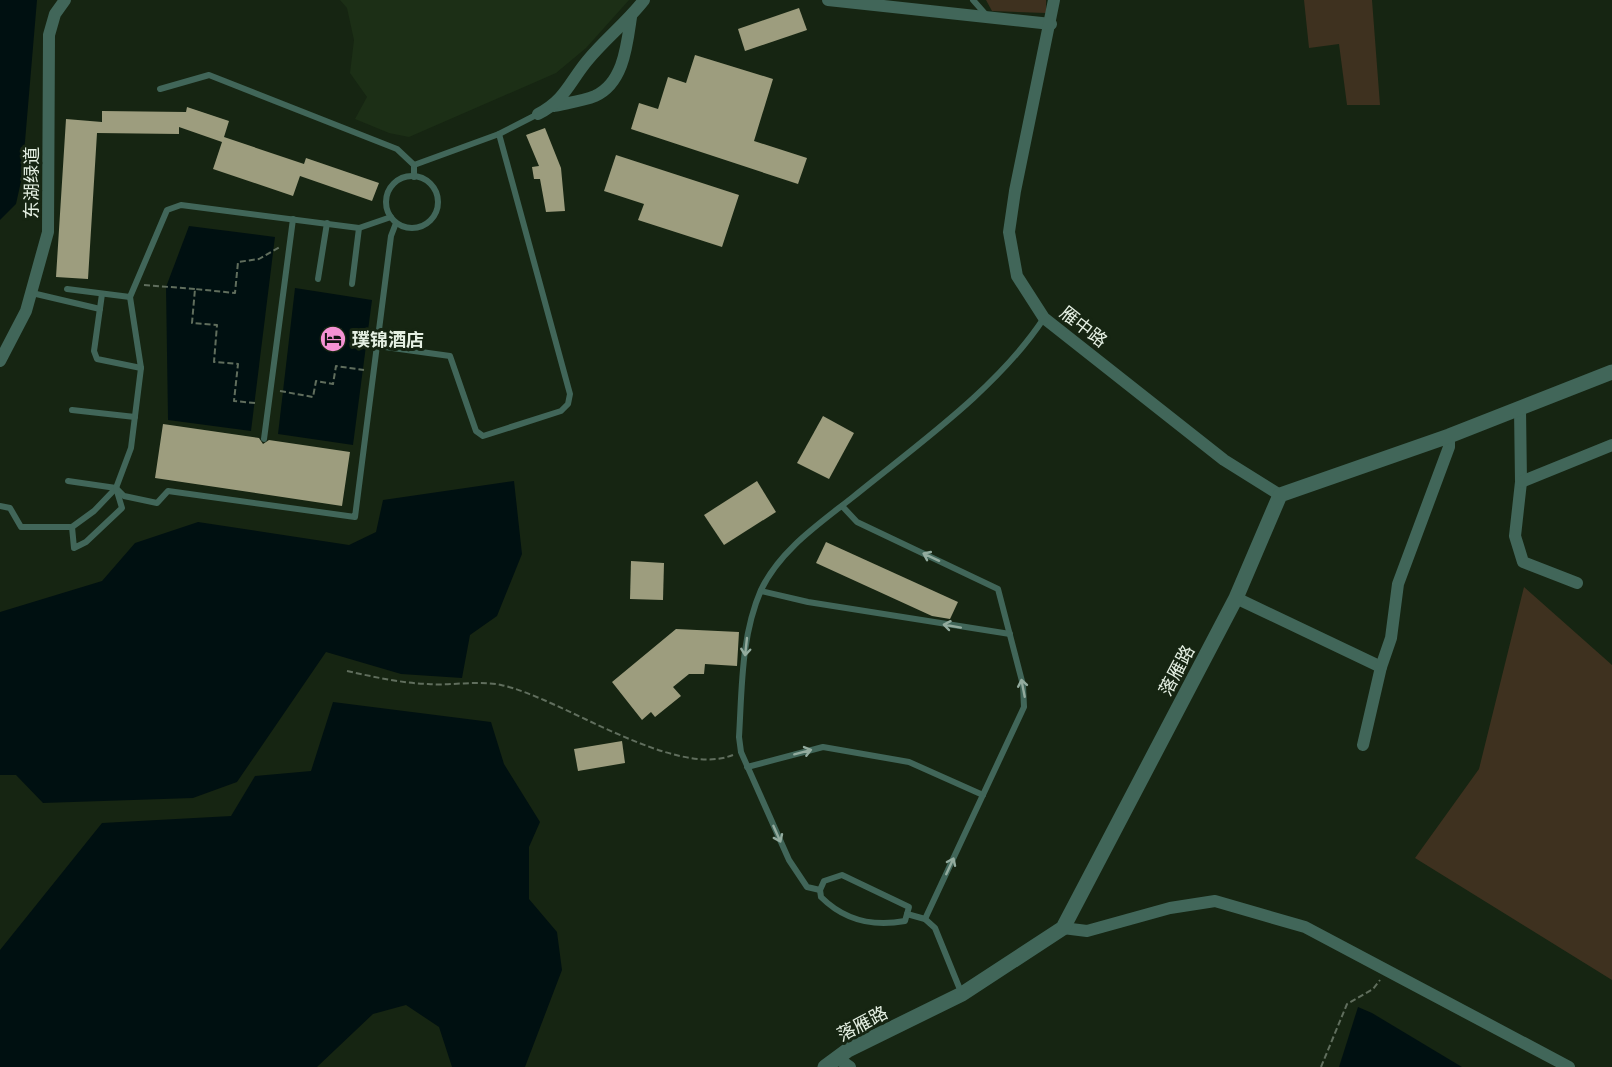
<svg xmlns="http://www.w3.org/2000/svg" width="1612" height="1067" font-family="'Noto Serif','Noto Sans SC',serif">
<style>
.built{fill:#1c2f16}
.green{fill:#3e311f}
.water{fill:#001011}
.building{fill:#9d9d7e}
.lines{fill:none;stroke-linecap:round;stroke-linejoin:round}
.path{stroke:#606e5d;stroke-width:2;stroke-dasharray:6 3;stroke-linecap:butt}
.service{stroke:#416659;stroke-width:6}
.minor{stroke:#416659;stroke-width:12}
.tertiary{stroke:#416659;stroke-width:15}
.oneway{stroke:#93ab9e}
.labels{text-anchor:middle;dominant-baseline:central;stroke-width:6;stroke-linejoin:round;paint-order:stroke}
.street-label{font-size:18px;fill:#e5f0e3;stroke:#162512}
.poi-label{font-size:18px;font-weight:bold;fill:#e5f0e3;stroke:#162512;text-anchor:start}
</style>
<rect width="100%" height="100%" fill="#162512"/>
<path class="built" d="M340 0H629L586 48 556 73 409 137 389 133 355 119 367 97 350 73 354 40 347 8Z"/>
<g class="green">
<path d="M986 0H1046V13L992 11Z"/>
<path d="M1304 0H1372L1380 105H1347L1339 44 1309 48Z"/>
<path d="M1524 587 1612 665V980L1415 858 1479 769Z"/>
</g>
<g class="water">
<path d="M0 0H37L22 177 16 204 0 220Z"/>
<path d="M189 226 275 237 251 431 168 420 166 287Z"/>
<path d="M295 288 372 300 353 445 278 434Z"/>
<path d="M514 481 522 554 497 616 470 635 462 678 401 674 326 652 237 782 193 798 43 803 16 775H0V612L102 581 135 543 198 522 349 545 376 532 383 500Z"/>
<path d="M333 702 491 722 504 764 540 822 529 847V899L557 932 562 970 525 1067H452L439 1027 406 1005 373 1014 317 1067H0V950L102 823 231 816 255 776 311 771Z"/>
<path d="M1358 1007 1372 1013 1462 1067H1339Z"/>
</g>
<g class="building">
<path d="M799 8 807 30 745 51 738 29Z"/>
<path d="M695 55 773 79 754 141 807 158 798 184 631 129 639 103 658 109 668 77 686 83Z"/>
<path d="M187 107 229 121 224 137 304 164 306 158 379 183 372 201 300 176 293 196 213 169 222 142 179 127V134L97 133 88 279 56 277 66 119 102 122V111L186 112Z"/>
<path d="M545 128 561 168 565 211 546 212 540 179H534L532 167 539 166 526 135Z"/>
<path d="M616 155 739 195 722 247 638 220 644 204 604 191Z"/>
<path d="M823 416 854 433 829 479 797 463Z"/>
<path d="M163 424 259 438 263 444 269 440 350 452 342 506 155 478Z"/>
<path d="M757 481 776 512 724 545 704 515Z"/>
<path d="M826 542 958 602 950 619 932 616 816 563Z"/>
<path d="M631 561 664 563 663 600 630 599Z"/>
<path d="M676 629 739 632 737 666 705 664 704 674H689L673 687 681 696 655 717 651 712 642 720 612 682Z"/>
<path d="M622 741 625 763 578 771 574 749Z"/>
</g>
<g class="lines">
<g class="path">
<path d="M144 285 195 289"/>
<path d="M280 391 313 397 316 381 333 384 336 366 364 370"/>
<path d="M255 403 234 401 238 364 214 362 217 325 192 323 195 289 235 293 238 262 259 259 280 247"/>
<path d="M347 671C374 677 401 683 428 684 451 686 478 680 501 685 562 698 673 779 733 755"/>
<path d="M1321 1067 1347 1004 1373 989 1380 980"/>
</g>
<g class="service">
<path d="M973 0 988 17"/>
<path d="M160 89 209 75 397 149 414 165V177"/>
<path d="M414 165 499 134 538 114"/>
<circle cx="412" cy="202" r="26"/>
<path d="M318 279 327 223"/>
<path d="M352 284 359 228"/>
<path d="M67 289 130 297"/>
<path d="M32 293 100 309"/>
<path d="M102 294 94 351 97 359 141 368"/>
<path d="M378 346 450 356 476 431 483 436 561 411 568 404 570 394 499 134"/>
<path d="M72 410 135 417"/>
<path d="M264 439 293 219"/>
<path d="M68 481 116 488 124 496 157 503 168 491 355 517 391 236 396 223"/>
<path d="M0 506 10 508 21 527H72L94 511 116 488"/>
<path d="M842 506 857 522 998 589 1023 685 1024 707 925 919"/>
<path d="M72 527 74 548 86 542 122 508 116 488 131 448 141 368 130 297 167 210 181 205 359 228 391 217"/>
<path d="M761 591 808 602 1010 634"/>
<path d="M747 767 823 747 909 762 983 795"/>
<path d="M842 875 909 907 905 921C873 927 845 921 821 897L820 890 824 881Z"/>
<path d="M820 890 807 887 789 860 741 752 739 737C742 688 741 636 761 590 780 550 819 524 853 497 918 444 998 388 1044 318"/>
<path d="M907 914 925 919 935 928 961 992"/>
</g>
<g class="minor">
<path d="M828 0 1051 24"/>
<path d="M1054 0 1015 191 1009 232 1017 276 1044 318 1224 460 1280 495"/>
<path d="M554 106C567 103 583 101 595 96 624 83 627 44 631 17"/>
<path d="M538 114C565 100 569 83 587 61 605 39 627 22 644 0"/>
<path d="M0 361 26 311 48 232 49 35 55 14 65 0"/>
<path d="M1520 409 1521 482 1515 536 1523 562 1577 583"/>
<path d="M1521 482 1612 445"/>
<path d="M1236 598 1381 667"/>
<path d="M1363 745 1381 667 1391 638 1398 584 1449 447V436"/>
<path d="M1063 928 1087 931 1170 908 1215 901 1305 927 1569 1067"/>
<path d="M837 1058 850 1067"/>
</g>
<path class="tertiary" d="M825 1067 848 1050 962 994 1063 928 1236 598 1280 495 1449 436 1612 372"/>
</g>
<defs><path id="oneway-shaft" d="M-6 0H5M1.5-3L5.5 0L1.5 3" fill="none" stroke-width="1.6" stroke-linecap="round" stroke-linejoin="round" transform="scale(1.5)"/></defs>
<g class="oneway">
<use href="#oneway-shaft" transform="translate(931 557) rotate(-155)"/>
<use href="#oneway-shaft" transform="translate(952 626) rotate(-170)"/>
<use href="#oneway-shaft" transform="translate(746 647) rotate(96)"/>
<use href="#oneway-shaft" transform="translate(1023 688) rotate(-101)"/>
<use href="#oneway-shaft" transform="translate(803 752) rotate(-15)"/>
<use href="#oneway-shaft" transform="translate(777 834) rotate(66)"/>
<use href="#oneway-shaft" transform="translate(950 866) rotate(-65)"/>
</g>
<defs>
<g id="hotel-disc" transform="scale(1.35)"><circle r="9.5" fill="#f491d3" stroke="#162512"/><path d="M-6-4.5h1.5V1H6V5H4.5V3h-9V5H-6ZM-4 0a1.8 1.8 0 1 1 3.6 0ZM.5 0V-2.5h3Q6-2.5 6 0Z" fill="#111"/></g>
</defs>
<g fill-rule="evenodd">
<use href="#hotel-disc" x="333" y="339"/>
</g>
<g class="labels">
<g class="street-label">
<text transform="translate(31 183) rotate(-90)">东湖绿道</text>
<text transform="translate(1084 326) rotate(38)">雁中路</text>
<text transform="translate(1176 670) rotate(-62)">落雁路</text>
<text transform="translate(862 1023) rotate(-28)">落雁路</text>
</g>
<g class="poi-label">
<text x="352" y="339">璞锦酒店</text>
</g>
</g>
</svg>
